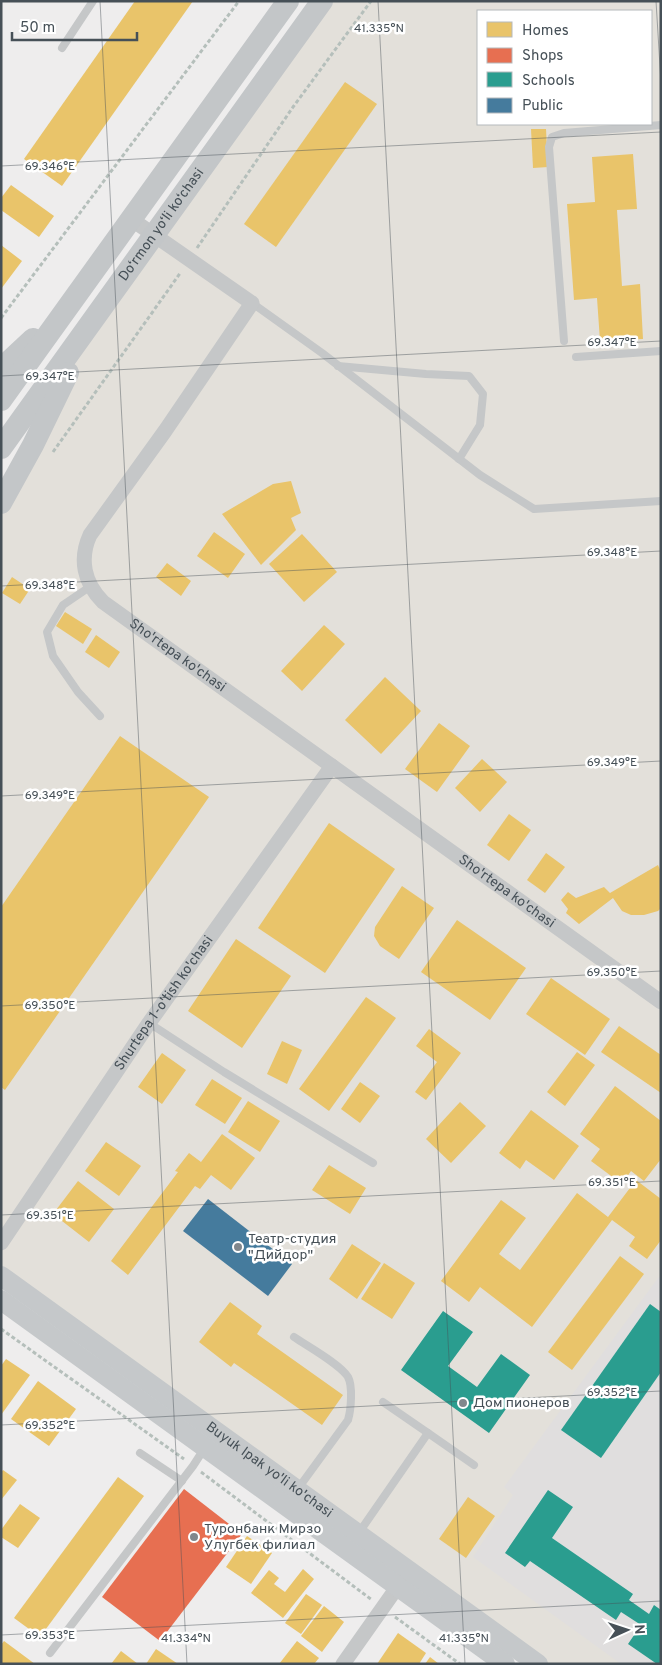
<svg xmlns="http://www.w3.org/2000/svg" width="662" height="1665" font-family="Overpass,sans-serif">
<style>
.commercial{fill:#e3e0da;fill-rule:evenodd}
.education{fill:#e0dede}
.homes{fill:#e9c46a}
.shops{fill:#e76f51}
.schools{fill:#2a9d8f}
.public{fill:#457b9d}
.lines{fill:none;stroke-linecap:round;stroke-linejoin:round}
.path{stroke:#b5bfbb;stroke-width:3;stroke-dasharray:4 2.5;stroke-linecap:butt}
.service{stroke:#c5c7c8;stroke-width:8}
.minor{stroke:#c5c7c8;stroke-width:15}
.secondary{stroke:#c5c8ca;stroke-width:20}
.primary{stroke:#c3c6c8;stroke-width:22}
.ticks{fill:none;stroke:#465057;stroke-width:1;stroke-opacity:0.45}
.poi-dot{fill:#81878c;stroke:#fff;stroke-width:2}
.labels{text-anchor:middle;dominant-baseline:central;stroke-width:5;stroke-linejoin:round;paint-order:stroke}
.street-label{font-size:14px;fill:#465057;stroke:#fff}
.poi-label{font-size:14px;fill:#465057;stroke:#fff;text-anchor:start}
.ticks-label{font-size:12px;text-anchor:middle;fill:#465057;stroke:#fff;stroke-width:5;stroke-linejoin:round;paint-order:stroke}
</style>
<rect width="100%" height="100%" fill="#eeeded"/>
<path class="commercial" d="M322 1H661V1664H538L1 1276V503L95 318ZM478 11H651V124H478Z"/>
<path class="education" d="M661 1274V1664H621L473 1557 513 1495 504 1487Z"/>
<g class="homes">
<path d="M135 1H193L62 186 24 159Z"/>
<path d="M345 82 377 104 276 247 244 224Z"/>
<path d="M531 129H546L548 167 533 168Z"/>
<path d="M633 154 637 209 617 210 622 286 640 284 643 339 600 341 597 298 574 300 567 204 595 202 592 157Z"/>
<path d="M11 185 54 216 39 237 1 210V198Z"/>
<path d="M1 245 22 261 1 289Z"/>
<path d="M291 481 301 513 291 518 296 530 261 565 222 514 273 484Z"/>
<path d="M214 532 245 554 228 578 197 556Z"/>
<path d="M302 534 337 572 304 602 269 564Z"/>
<path d="M167 563 191 581 181 596 156 577Z"/>
<path d="M12 577 30 589 20 604 2 593Z"/>
<path d="M65 612 92 629 83 644 56 626Z"/>
<path d="M324 625 345 644 302 691 281 671Z"/>
<path d="M96 635 120 652 109 668 85 652Z"/>
<path d="M385 677 421 711 381 754 345 720Z"/>
<path d="M439 723 470 746 437 792 405 769Z"/>
<path d="M120 736 209 797 5 1090 1 1087V907Z"/>
<path d="M482 759 507 782 480 812 455 788Z"/>
<path d="M509 814 531 830 509 861 487 845Z"/>
<path d="M329 823 395 869 325 973 258 928Z"/>
<path d="M546 853 565 867 545 893 527 880Z"/>
<path d="M658 865 661 872V908L658 911 644 915H631L622 911 613 898 579 924 566 913 568 909 561 900 568 892 576 898 604 887 610 893Z"/>
<path d="M402 886 434 908 399 959 380 946 374 936 375 927Z"/>
<path d="M457 920 526 968 490 1020 421 972Z"/>
<path d="M236 939 291 976 242 1048 188 1011Z"/>
<path d="M551 978 610 1019 585 1055 526 1014Z"/>
<path d="M366 997 396 1018 329 1111 299 1089Z"/>
<path d="M619 1026 661 1055V1093L601 1052Z"/>
<path d="M429 1029 461 1053 426 1100 415 1092 437 1062 416 1046Z"/>
<path d="M282 1041 302 1050 287 1084 267 1074Z"/>
<path d="M577 1052 595 1065 565 1106 547 1092Z"/>
<path d="M162 1053 186 1070 162 1104 138 1087Z"/>
<path d="M212 1079 242 1098 225 1124 195 1105Z"/>
<path d="M360 1082 380 1096 360 1123 341 1109Z"/>
<path d="M615 1086 661 1121V1159L644 1181 631 1171 622 1184 591 1161 600 1149 580 1134Z"/>
<path d="M248 1101 280 1121 260 1152 228 1132Z"/>
<path d="M460 1102 486 1126 451 1163 426 1139Z"/>
<path d="M531 1110 579 1146 554 1180 526 1160 520 1169 499 1153Z"/>
<path d="M222 1134 255 1158 231 1190 211 1175 200 1189 195 1186 128 1275 111 1261 178 1172 175 1171 189 1153 201 1162Z"/>
<path d="M106 1142 141 1166 119 1196 85 1171Z"/>
<path d="M329 1165 366 1188 350 1214 312 1190Z"/>
<path d="M636 1180 661 1199V1240L647 1259 629 1246 635 1237 612 1220 532 1327 480 1287 469 1302 441 1281 501 1200 526 1218 499 1254 520 1270 577 1193 608 1217Z"/>
<path d="M78 1181 114 1209 89 1242 53 1214Z"/>
<path d="M352 1244 381 1263 357 1299 329 1279Z"/>
<path d="M620 1256 644 1274 572 1370 548 1352Z"/>
<path d="M384 1263 415 1283 392 1319 361 1299Z"/>
<path d="M230 1302 262 1326 257 1334 343 1395 322 1425 234 1363 231 1367 199 1342Z"/>
<path d="M6 1359 30 1375 1 1415V1366Z"/>
<path d="M38 1381 76 1409 49 1446 11 1419Z"/>
<path d="M3 1470 17 1480 1 1500V1473Z"/>
<path d="M118 1477 144 1496 40 1637 14 1618Z"/>
<path d="M468 1497 495 1516 466 1558 439 1539Z"/>
<path d="M20 1504 40 1518 18 1548 1 1537V1530Z"/>
<path d="M247 1536 272 1553 251 1584 226 1567Z"/>
<path d="M303 1569 314 1579 283 1618 251 1593 269 1570 279 1578 274 1584 285 1592Z"/>
<path d="M306 1594 322 1605 301 1634 285 1623Z"/>
<path d="M324 1606 344 1622 322 1652 301 1636Z"/>
<path d="M398 1633 426 1653 419 1664H377Z"/>
<path d="M4 1641 35 1664H1V1645Z"/>
<path d="M297 1641 319 1658 314 1664H279Z"/>
<path d="M156 1649 178 1664H146Z"/>
<path d="M121 1651 138 1664H111Z"/>
<path d="M430 1657 439 1664H425Z"/>
</g>
<path class="shops" d="M184 1489 242 1534 160 1641 102 1597Z"/>
<g class="schools">
<path d="M650 1304 661 1312V1372L601 1458 561 1430Z"/>
<path d="M443 1311 473 1332 448 1366 477 1387 501 1354 530 1375 489 1433 401 1370Z"/>
<path d="M548 1490 573 1507 552 1538 633 1594 629 1600 649 1614 654 1605 661 1610V1664H657L628 1644 641 1625 621 1612 616 1620 530 1561 525 1567 505 1553Z"/>
</g>
<path class="public" d="M208 1199 292 1264 268 1296 183 1231Z"/>
<g class="lines">
<g class="path">
<path d="M197 248 293 107 371 1"/>
<path d="M1 318 239 1"/>
<path d="M53 452 181 272"/>
<path d="M1 1329 184 1459"/>
<path d="M201 1472 372 1600"/>
<path d="M395 1617 460 1664"/>
</g>
<g class="service">
<path d="M62 48 93 1"/>
<path d="M252 303 322 353 480 475 534 509 661 501"/>
<path d="M564 341 549 147 552 137 564 133 661 125"/>
<path d="M576 357 661 351"/>
<path d="M338 366 426 374 469 376 483 394 480 425 459 459"/>
<path d="M91 586 63 605 47 632 53 656 78 692 100 716"/>
<path d="M149 1023 224 1072 373 1163"/>
<path d="M294 1337C307 1346 340 1364 348 1377 353 1386 351 1410 348 1420L297 1490"/>
<path d="M383 1402 428 1433"/>
<path d="M140 1453 182 1481"/>
<path d="M358 1534 428 1433 474 1465"/>
<path d="M50 1653 193 1466 204 1449"/>
</g>
<g class="minor">
<path id="s1" d="M131 219 252 303 165 431 90 535C79 559 84 583 103 602L661 1002"/>
<path id="s2" d="M1 1243 149 1023 332 766"/>
<path d="M343 1664 403 1579"/>
</g>
<g class="secondary">
<path id="s3" d="M1 1276 538 1664"/>
<path d="M1 1300 505 1664"/>
</g>
<g class="primary">
<path d="M1 369 33 339"/>
<path d="M1 400 288 1"/>
<path id="s4" d="M1 448 322 1"/>
<path d="M1 503 33 445 68 373"/>
</g>
</g>
<path class="ticks" d="M100 1 187 1664M378 1 465 1664M656 1 661 83M1 166 661 132M1 376 661 341M1 586 661 551M1 796 661 761M1 1006 661 971M1 1215 661 1181M1 1425 661 1391M1 1635 661 1601"/>
<g class="poi-dot">
<circle cx="238" cy="1247" r="5"/>
<circle cx="463" cy="1403" r="5"/>
<circle cx="194" cy="1537" r="5"/>
</g>
<g class="labels">
<g class="street-label">
<text stroke="none"><textPath href="#s4" startOffset="275">Do‘rmon yo‘li ko‘chasi</textPath></text>
<text stroke="none"><textPath href="#s1" startOffset="595">Sho'rtepa ko'chasi</textPath></text>
<text stroke="none"><textPath href="#s1" startOffset="1000">Sho'rtepa ko'chasi</textPath></text>
<text stroke="none"><textPath href="#s2" startOffset="290">Shurtepa 1-o'tish ko'chasi</textPath></text>
<text stroke="none"><textPath href="#s3" startOffset="331">Buyuk Ipak yo'li ko'chasi</textPath></text>
</g>
<g class="poi-label">
<text x="248" y="1239">Театр-студия<tspan x="248" dy="16">"Дийдор"</tspan></text>
<text x="473" y="1403">Дом пионеров</text>
<text x="204" y="1529">Туронбанк Мирзо<tspan x="204" dy="16">Улугбек филиал</tspan></text>
</g>
</g>
<g class="ticks-label">
<text x="379" y="32">41.335°N</text>
<text x="50" y="170">69.346°E</text>
<text x="612" y="346">69.347°E</text>
<text x="50" y="380">69.347°E</text>
<text x="612" y="556">69.348°E</text>
<text x="50" y="589">69.348°E</text>
<text x="612" y="766">69.349°E</text>
<text x="50" y="799">69.349°E</text>
<text x="612" y="976">69.350°E</text>
<text x="50" y="1009">69.350°E</text>
<text x="612" y="1186">69.351°E</text>
<text x="50" y="1219">69.351°E</text>
<text x="612" y="1396">69.352°E</text>
<text x="50" y="1429">69.352°E</text>
<text x="50" y="1639">69.353°E</text>
<text x="186" y="1642">41.334°N</text>
<text x="464" y="1642">41.335°N</text>
</g>
<rect width="662" height="1665" fill="none" stroke="#465057" stroke-width="5"/>
<rect x="477" y="10" width="175" height="115" fill="#ffffff" stroke="#b5b9bc"/>
<rect x="487" y="22" width="25" height="15" fill="#e9c46a" stroke="#b5b9bc"/>
<text x="522" y="35" font-size="15" fill="#465057">Homes</text>
<rect x="487" y="48" width="25" height="15" fill="#e76f51" stroke="#b5b9bc"/>
<text x="522" y="60" font-size="15" fill="#465057">Shops</text>
<rect x="487" y="72" width="25" height="15" fill="#2a9d8f" stroke="#b5b9bc"/>
<text x="522" y="85" font-size="15" fill="#465057">Schools</text>
<rect x="487" y="98" width="25" height="15" fill="#457b9d" stroke="#b5b9bc"/>
<text x="522" y="110" font-size="15" fill="#465057">Public</text>
<g transform="translate(627 1630) rotate(87)" stroke="#ffffff" stroke-width="4" paint-order="stroke">
<path d="M0-4L9 19L0 12L-9 19Z" fill="#465057"/>
<text y="-8" font-size="14" font-weight="bold" text-anchor="middle" fill="#465057">N</text>
</g>
<path d="M12 32v8h125v-8" fill="none" stroke="#465057" stroke-width="2.5"/>
<text x="20" y="32" font-size="15" fill="#465057" stroke="#ffffff" stroke-width="4" paint-order="stroke">50 m</text>
</svg>
